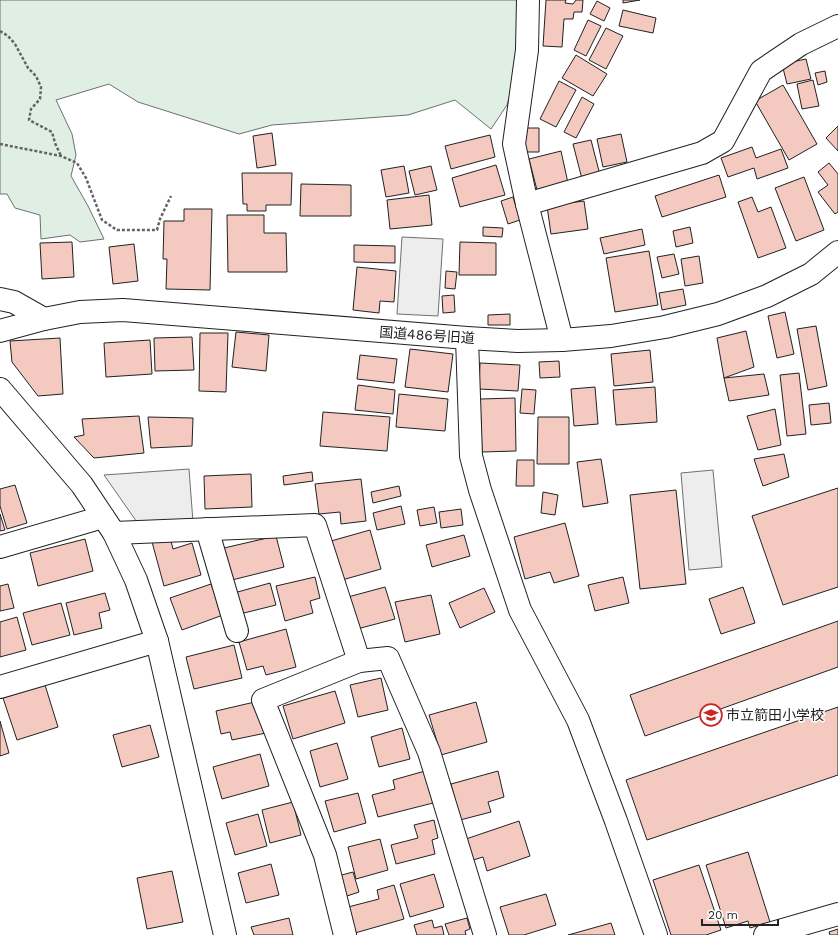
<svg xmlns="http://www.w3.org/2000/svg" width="838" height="935" font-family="'Work Sans','Noto Sans JP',sans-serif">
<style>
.green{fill:#e0efe3;stroke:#6f6f6f}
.parking{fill:#ededed;stroke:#6f6f6f}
.building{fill:#f3c9c0;stroke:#222}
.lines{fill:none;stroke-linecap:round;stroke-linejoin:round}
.minor-casing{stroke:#222;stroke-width:24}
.tertiary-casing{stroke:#222;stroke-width:24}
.path{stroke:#646464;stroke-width:2.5;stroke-dasharray:3 2;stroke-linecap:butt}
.minor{stroke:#fff;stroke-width:22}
.tertiary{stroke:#fff;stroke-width:22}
.labels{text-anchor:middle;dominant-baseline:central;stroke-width:3;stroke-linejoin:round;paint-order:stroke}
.street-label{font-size:14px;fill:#222;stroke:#fff}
.poi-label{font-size:14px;fill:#222;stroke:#fff;text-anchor:start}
</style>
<rect width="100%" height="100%" fill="#fff"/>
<path class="green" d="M0 0H518L515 78 507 105 491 129 455 100 408 115 272 125 239 134 138 102 109 84 56 100 72 134 76 155 71 176 88 206 104 239 80 242 70 235 41 239 40 215 15 208 7 194H0Z"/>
<g class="parking">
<path d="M402 237 443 239 438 316 397 314Z"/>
<path d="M189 469 193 522 139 525 104 475Z"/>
<path d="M713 470 722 567 689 570 681 473Z"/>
</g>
<g class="building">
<path d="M546 0H566L565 3 573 4 576 0H583L582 12H574L573 19H564L562 47 543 46Z"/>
<path d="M623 0H640L623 3Z"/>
<path d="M597 1 610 8 604 21 590 14Z"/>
<path d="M623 10 656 18 653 33 619 26Z"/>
<path d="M588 20 601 26 586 56 574 50Z"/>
<path d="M606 28 623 36 606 69 589 60Z"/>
<path d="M576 55 607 74 593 96 562 78Z"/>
<path d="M806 59 811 79 787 84 782 64Z"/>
<path d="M825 71 827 82 818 85 815 73Z"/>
<path d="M813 80 819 106 802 109 797 84Z"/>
<path d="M559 81 576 90 556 127 540 119Z"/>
<path d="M783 85 817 144 789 160 755 101Z"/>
<path d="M582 97 594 104 576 138 564 132Z"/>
<path d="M838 126V151L826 138Z"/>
<path d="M523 128H539V152H524Z"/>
<path d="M272 133 276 165 257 168 253 136Z"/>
<path d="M621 134 627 162 603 167 597 139Z"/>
<path d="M490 135 495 157 451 169 445 146Z"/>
<path d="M591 140 600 175 582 179 573 144Z"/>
<path d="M752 147 756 158 781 149 788 168 757 179 754 168 728 177 721 158Z"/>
<path d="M561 151 568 183 537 190 529 159Z"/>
<path d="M829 163 838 174V212L835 214 818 192 828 185 818 172Z"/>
<path d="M496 165 505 195 460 207 452 178Z"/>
<path d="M404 166 409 193 386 197 381 170Z"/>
<path d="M431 166 437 190 415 195 409 171Z"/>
<path d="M242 173H292L291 205H266V211H247V204H243Z"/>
<path d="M719 175 726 197 662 217 655 196Z"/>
<path d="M804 177 824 230 796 241 775 188Z"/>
<path d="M301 184 351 185V216H300Z"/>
<path d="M429 195 432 225 390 229 387 200Z"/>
<path d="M513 197 520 220 508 224 501 201Z"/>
<path d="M752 197 758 212 771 207 786 248 758 258 738 202Z"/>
<path d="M584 201 588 229 551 234 547 206Z"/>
<path d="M184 209H212L210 290 166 289 167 259H163L164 221H184Z"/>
<path d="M227 215H264V233H286L287 272H228Z"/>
<path d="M483 227 503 228 502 237 483 236Z"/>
<path d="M690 227 693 243 676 247 673 231Z"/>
<path d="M642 229 645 245 604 254 600 238Z"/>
<path d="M72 242 74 277 42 279 40 243Z"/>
<path d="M460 242 496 243V275H459Z"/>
<path d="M134 244 138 281 113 284 109 247Z"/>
<path d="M354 245 395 246V263L354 262Z"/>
<path d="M649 251 658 305 615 312 606 258Z"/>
<path d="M674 254 679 274 662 278 657 257Z"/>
<path d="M699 256 703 283 685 286 681 259Z"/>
<path d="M357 267 396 271 394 302 380 301 379 313 353 310Z"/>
<path d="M446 271 457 272 455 289 445 288Z"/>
<path d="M683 289 686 305 662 310 659 293Z"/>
<path d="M454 295 455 312 443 313 442 296Z"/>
<path d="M785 312 794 354 777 358 768 316Z"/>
<path d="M510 314V325H488V315Z"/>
<path d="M816 326 827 386 808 390 797 329Z"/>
<path d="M746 331 754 367 724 378 717 338Z"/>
<path d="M236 332 269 335 266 371 232 367Z"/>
<path d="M200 333H228L226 392 199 391Z"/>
<path d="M192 337 194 370 155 371 154 338Z"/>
<path d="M60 338 63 394 38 396 12 362 10 341Z"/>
<path d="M150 340 152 374 106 377 104 343Z"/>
<path d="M410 349 453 354 448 392 405 387Z"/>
<path d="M650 350 653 382 614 386 611 354Z"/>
<path d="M360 355 397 359 394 383 357 379Z"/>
<path d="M559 361 560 377 540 378 539 362Z"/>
<path d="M480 363 520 365 518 391 479 389Z"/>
<path d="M799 373 806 434 787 436 780 375Z"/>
<path d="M764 374 769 395 729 401 724 378Z"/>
<path d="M358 385 395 390 393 414 355 410Z"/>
<path d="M595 387 598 424 574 426 571 389Z"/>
<path d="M655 387 657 422 616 425 613 390Z"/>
<path d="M522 389 536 390 534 414 520 413Z"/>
<path d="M399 394 448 399 445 431 396 427Z"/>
<path d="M515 398 516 451 482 452 480 399Z"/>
<path d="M829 403 831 423 811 425 809 405Z"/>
<path d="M775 409 781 445 758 450 747 416Z"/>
<path d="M323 412 390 417 387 451 320 446Z"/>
<path d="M139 416 144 453 94 458 74 437 84 435 82 419Z"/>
<path d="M148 417 193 418 192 446 151 448Z"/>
<path d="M538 417H569V464H537Z"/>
<path d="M784 454 789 477 763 486 754 459Z"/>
<path d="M601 459 608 503 583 507 577 462Z"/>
<path d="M517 460H534V486H516Z"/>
<path d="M312 472 313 481 284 485 283 476Z"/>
<path d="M251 474 252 507 205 509 204 476Z"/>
<path d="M361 479 366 521 341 524 340 512 319 514 315 484Z"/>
<path d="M15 485 27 523 7 529 0 506V489Z"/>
<path d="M399 486 401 496 373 503 371 492Z"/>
<path d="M838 488V587L783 605 752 516Z"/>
<path d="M676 490 686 584 640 589 630 495Z"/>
<path d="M543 492 558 495 555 515 541 513Z"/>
<path d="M401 506 405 524 377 530 373 513Z"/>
<path d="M434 507 437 523 420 526 417 510Z"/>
<path d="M461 509 463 525 441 528 439 512Z"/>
<path d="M0 514 5 530 0 531Z"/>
<path d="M565 523 579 576 554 583 550 572 525 579 514 537Z"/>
<path d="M370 530 381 569 342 580 331 541Z"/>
<path d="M464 535 470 556 432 567 426 545Z"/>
<path d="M276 536 284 567 232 580 224 548Z"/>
<path d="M170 537 173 549 192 543 201 575 164 586 152 542Z"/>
<path d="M85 539 93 571 38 586 30 553Z"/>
<path d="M315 577 320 598 310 601 313 613 285 621 276 586Z"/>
<path d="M623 577 629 603 595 611 588 585Z"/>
<path d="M270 583 276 605 240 614 234 593Z"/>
<path d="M8 584 14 608 0 611V586Z"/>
<path d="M211 584 223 615 182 630 170 598Z"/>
<path d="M385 587 395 619 357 629 348 597Z"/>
<path d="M743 587 755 623 721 634 709 599Z"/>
<path d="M484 588 495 612 460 628 449 603Z"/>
<path d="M105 593 110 610 99 613 102 628 74 635 66 603Z"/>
<path d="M431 595 440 634 405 642 395 602Z"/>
<path d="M61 603 70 635 32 645 23 613Z"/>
<path d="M17 617 26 650 0 657V622Z"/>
<path d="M838 621V667L645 736 630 695Z"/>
<path d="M286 629 296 667 266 675 263 666 247 670 239 642Z"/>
<path d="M234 645 242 678 194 689 186 657Z"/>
<path d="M381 678 388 710 358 717 350 685Z"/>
<path d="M45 685 58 727 17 740 3 698Z"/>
<path d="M335 691 345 723 293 739 283 706Z"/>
<path d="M259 701 266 733 232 740 230 732 221 734 216 711Z"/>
<path d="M476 702 487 742 441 755 429 715Z"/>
<path d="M838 707V775L647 840 626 780Z"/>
<path d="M0 721 9 753 0 756Z"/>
<path d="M150 725 159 757 122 767 113 735Z"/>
<path d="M402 728 410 759 379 767 371 737Z"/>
<path d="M337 743 348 779 320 787 310 751Z"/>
<path d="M260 754 269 786 222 799 213 767Z"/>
<path d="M425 771 433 803 378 817 372 795 395 789 393 780Z"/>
<path d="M498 771 504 797 488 802 491 812 460 820 451 784Z"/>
<path d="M358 793 366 823 334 832 325 801Z"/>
<path d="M293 802 301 835 270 843 262 810Z"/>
<path d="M258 814 267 846 235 855 226 823Z"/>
<path d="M434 820 438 838 432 840 435 854 396 864 391 845 418 838 414 825Z"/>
<path d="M519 821 530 856 487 871 483 857 470 861 463 840Z"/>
<path d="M380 839 388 870 356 879 348 847Z"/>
<path d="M748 852 770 922 750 928 748 921 726 928 706 865Z"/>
<path d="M271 864 279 895 246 903 238 873Z"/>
<path d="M699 865 721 930 706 935H671L653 880Z"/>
<path d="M172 871 183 922 147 929 137 878Z"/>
<path d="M353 872 359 892 344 897 338 876Z"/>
<path d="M434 874 444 907 410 917 400 884Z"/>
<path d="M394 885 404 919 355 933 348 907 379 899 377 890Z"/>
<path d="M546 894 556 925 524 935H509L500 907Z"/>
<path d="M289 918 293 935H254L251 927Z"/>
<path d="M467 918 470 929 465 931 466 935H449L445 924Z"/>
<path d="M432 920 434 928 442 926 444 935H417L414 925Z"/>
<path d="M611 923 615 935H568Z"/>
<path d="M838 929V935H830L829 932Z"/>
</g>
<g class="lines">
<g class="minor-casing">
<g id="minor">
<path d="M528 0 527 50 514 144 527 204 562 340"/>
<path d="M527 204 702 153 723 141 761 71 801 44 838 26"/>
<path d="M0 299 14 302 44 319"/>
<path d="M467 338 471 456 480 490 520 610 578 720 616 821 656 935"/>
<path d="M207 529 237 631"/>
<path d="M114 533 315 525 359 661 388 658 429 752 485 935"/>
<path d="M0 547 103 517"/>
<path d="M0 687 157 641"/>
<path d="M345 935 325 855 263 700 359 661"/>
<path d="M765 935 838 914"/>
</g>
</g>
<g class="tertiary-casing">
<g id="tertiary">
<path d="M0 331 44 319 80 312 123 310 467 338 518 341 562 340 611 336 665 327 718 314 767 296 811 274 838 252"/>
<path d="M0 389 82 485 114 533 136 580 157 641 225 935"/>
</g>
</g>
<g class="path">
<path d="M0 31 8 36 15 44 28 68 36 76 41 87 40 99 31 109 29 120 52 132 55 143 61 156"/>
<path d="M0 144 61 156 77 163 86 178 102 220 117 230H157L160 219 171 196"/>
</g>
<use href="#minor" class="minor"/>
<use href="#tertiary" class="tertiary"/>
</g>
<defs>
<g id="school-ring" transform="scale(1.15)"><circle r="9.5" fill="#fff" stroke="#c62828" stroke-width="1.5"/><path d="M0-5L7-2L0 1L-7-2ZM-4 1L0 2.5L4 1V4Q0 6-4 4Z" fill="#c62828"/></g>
</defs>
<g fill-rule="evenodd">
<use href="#school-ring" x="711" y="715"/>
</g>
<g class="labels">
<g class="street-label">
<text transform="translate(427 335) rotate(4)">国道486号旧道</text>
</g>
<g class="poi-label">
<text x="726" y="715">市立箭田小学校</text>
</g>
</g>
<path d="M702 919v6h76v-6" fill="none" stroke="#222222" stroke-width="2"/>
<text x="708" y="919" font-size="12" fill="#222222" stroke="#ffffff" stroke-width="3" paint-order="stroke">20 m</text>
</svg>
